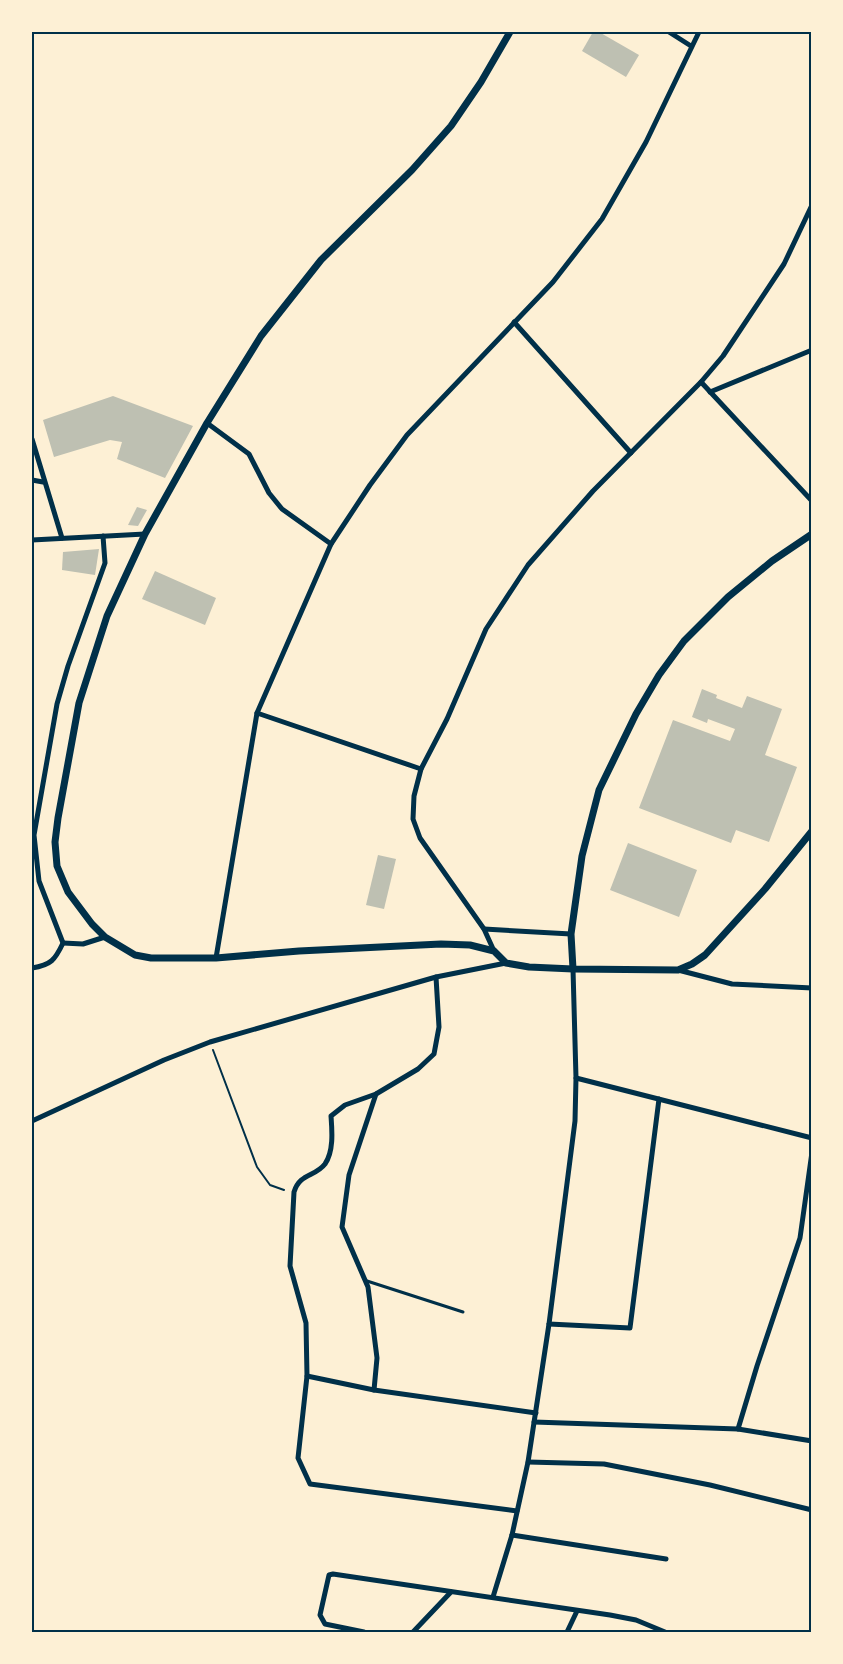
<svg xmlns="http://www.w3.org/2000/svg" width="843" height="1664" font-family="Poppins,sans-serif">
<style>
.building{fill:#bec0b2}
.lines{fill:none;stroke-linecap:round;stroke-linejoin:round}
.path{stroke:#003049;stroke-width:2}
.service{stroke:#003049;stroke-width:3}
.minor{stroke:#003049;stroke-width:5}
.tertiary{stroke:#003049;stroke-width:7}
.neatline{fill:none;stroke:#003049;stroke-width:2}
</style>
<rect width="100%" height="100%" fill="#fdf0d5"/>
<g class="building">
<path d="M593 32H599L639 55 626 77 582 51Z"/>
<path d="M113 396 193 426 165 478 117 459 122 442 110 440 54 457 43 420Z"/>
<path d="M137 507 147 510 138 526 128 525Z"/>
<path d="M99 549 95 575 62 570 63 552Z"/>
<path d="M155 571 216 598 205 625 142 599Z"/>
<path d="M702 689 717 695 716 698 742 708 747 696 782 709 765 755 797 767 769 842 736 830 731 843 639 808 673 720 730 741 735 729 708 719 707 723 692 717Z"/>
<path d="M628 843 697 870 679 917 610 890Z"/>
<path d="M378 855 396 859 384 909 366 905Z"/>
</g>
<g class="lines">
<path class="path" d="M213 1050 257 1167 270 1185 284 1190"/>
<path class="service" d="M367 1281 463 1312"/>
<g class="minor">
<path d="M669 32 691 46"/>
<path d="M514 322 631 453"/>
<path d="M701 382 812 501"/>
<path d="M710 392 812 350"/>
<path d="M207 423 249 454 269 493 282 509 331 544"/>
<path d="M32 439 62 538"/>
<path d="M32 480 43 482"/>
<path d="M32 540 145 534"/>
<path d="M257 713 421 769"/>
<path d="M484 929 571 934"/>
<path d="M63 943 83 944 105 937"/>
<path d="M494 951 484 929 420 838 413 819 414 796 421 769 447 719 486 629 528 565 593 491 701 382 723 356 784 264 812 205"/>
<path d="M216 958 257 713 331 544 370 485 407 435 553 282 602 219 646 142 699 32"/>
<path d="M32 968C51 965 55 960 63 943L39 881 34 835 57 704 68 666 105 563 103 536"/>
<path d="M678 970 732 984 812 988"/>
<path d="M436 977 439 1027 434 1054 418 1069 376 1094 345 1105 331 1116C332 1130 334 1151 325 1164 315 1177 300 1173 294 1192L290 1266 306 1323 307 1376 298 1458 310 1484 517 1511"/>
<path d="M576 1078 812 1138"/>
<path d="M32 1121 164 1060 210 1042 436 977 506 963"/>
<path d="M549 1324 630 1328 659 1099"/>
<path d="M307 1376 374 1390 536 1413"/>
<path d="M374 1390 377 1358 368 1287 342 1227 349 1175 376 1094"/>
<path d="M534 1422 738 1429 812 1441"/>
<path d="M738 1429 757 1366 800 1238 812 1152"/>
<path d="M528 1462 604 1464 710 1485 812 1510"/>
<path d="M512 1535 666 1559"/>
<path d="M493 1597 512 1535 528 1462 549 1324 575 1121 576 1078 573 969"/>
<path d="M364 1632 325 1624 320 1615 329 1575 333 1574 610 1615 636 1620 665 1632"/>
<path d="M413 1632 451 1592"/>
<path d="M567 1632 577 1611"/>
</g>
<g class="tertiary">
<path d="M510 32 481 82 451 126 412 170 321 260 261 336 207 423 145 534 107 616 79 703 58 818 55 842 57 866 68 892 92 924 105 937 135 955 151 958H216L299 951 441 944 470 945 494 951 506 963 529 967 573 969 678 970 692 964 705 955 765 889 812 831"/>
<path d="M573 969 571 934 582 856 599 790 636 714 659 675 684 641 728 597 772 561 812 534"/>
</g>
</g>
<rect width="843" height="1664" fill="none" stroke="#fdf0d5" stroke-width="66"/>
<rect x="33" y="33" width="777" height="1598" class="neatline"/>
</svg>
